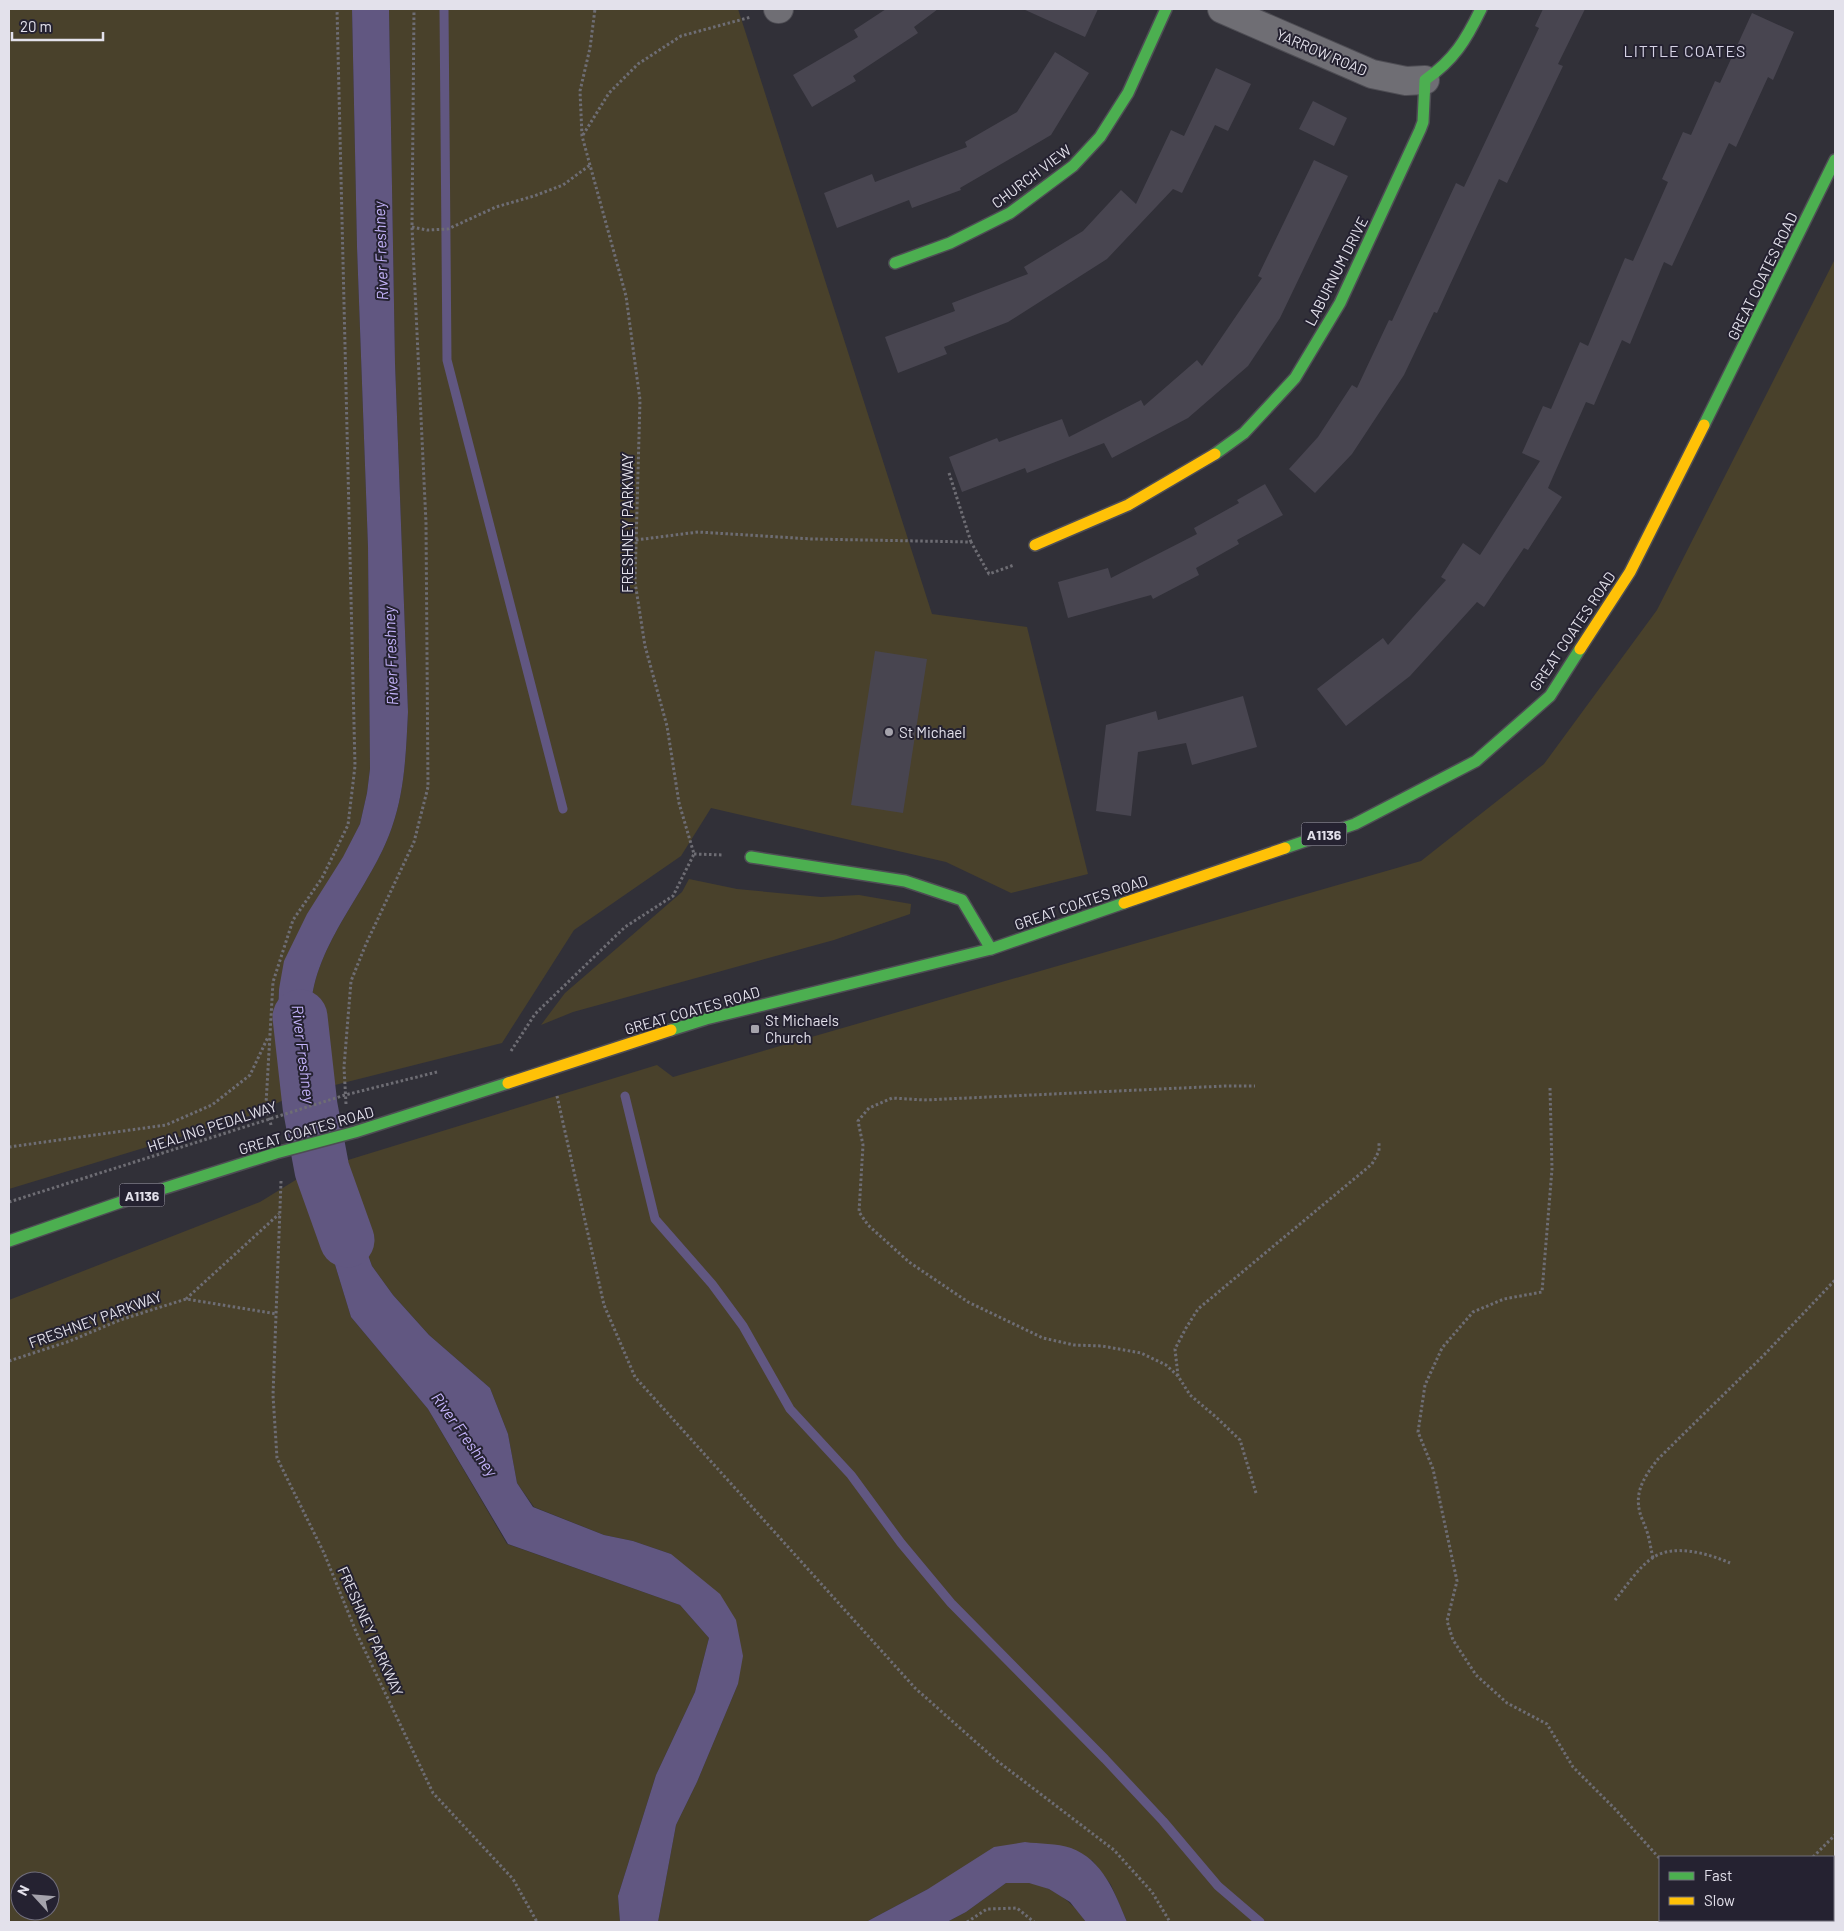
<svg xmlns="http://www.w3.org/2000/svg" width="1844" height="1931" font-family="Barlow,sans-serif">
<style>
.green{fill:#49412b;fill-rule:evenodd}
.water{fill:#615781}
.lines{fill:none;stroke-linecap:round;stroke-linejoin:round}
.stream{stroke:#615781;stroke-width:9}
.river{stroke:#615781;stroke-width:55}
.building{fill:#484550}
.street-casing{stroke:#4e4d54;stroke-width:30}
.fast-casing{stroke:#4e4d54;stroke-width:14}
.slow-casing{stroke:#4e4d54;stroke-width:14}
.path{stroke:#6e6d74;stroke-width:3;stroke-dasharray:2.5 2.5;stroke-linecap:butt}
.street{stroke:#6f6e74;stroke-width:28}
.fast{stroke:#4caf50;stroke-width:11}
.slow{stroke:#ffc107;stroke-width:11}
.poi-dot{fill:#a5a3ac;stroke:#252231;stroke-width:2}
.labels{text-anchor:middle;dominant-baseline:central;stroke-width:4;stroke-linejoin:round;paint-order:stroke}
.shield{fill:#252231;stroke:#aaa8b3;stroke-width:1}
.shield-label{font-size:14px;font-weight:bold;fill:#e3e1eb}
.street-label{font-size:15px;fill:#e3e1eb;stroke:#252231}
.poi-label{font-size:15px;fill:#e3e1eb;stroke:#252231;text-anchor:start}
.neighbourhood-label{font-size:16px;letter-spacing:1px;fill:#d6d3e6;stroke:#252231}
.water-label{font-size:16px;font-style:italic;fill:#c4b3fb;stroke:#252231}
</style>
<rect width="100%" height="100%" fill="#313038"/>
<g class="green">
<path d="M9 9H352L357 247 368 547 370 769 367 793 360 824 279 989 277 1047 279 1070 290 1097 252 1115 9 1189Z"/>
<path d="M389 9H738L932 614 1027 627 1088 874 1011 893 946 862 711 808 681 856 574 930 502 1043 323 1088C318 1062 310 1036 311 1009 314 943 371 889 392 827 405 790 406 751 408 712L395 363Z"/>
<path d="M1835 259V1922H1127L1111 1885 1092 1860 928 1889 866 1922H658L676 1825 697 1782 738 1684 671 1554 633 1541 604 1535 534 1507 517 1483 508 1434 490 1388 429 1335 393 1295 372 1266 335 1164 657 1065 673 1077 1421 861 1544 764 1657 610ZM1660 1857H1833V1920H1660Z"/>
<path d="M689 879 737 889 821 897 859 895 911 904 910 914 834 940 573 1012 541 1025 565 993 682 892Z"/>
<path d="M307 1173 351 1317 428 1409 507 1544 680 1605 709 1638 695 1692 656 1775 618 1896 620 1922H9V1300L260 1202ZM20 1881H50V1911H20Z"/>
<path d="M1006 1883C1013 1883 1022 1881 1029 1883 1052 1886 1074 1903 1086 1922H947L966 1912Z"/>
</g>
<g class="water">
<path d="M352 9H389L395 363 408 712C406 751 405 790 392 827 371 889 314 943 311 1009 310 1036 318 1062 323 1088L290 1097 279 1070 277 1047 279 989 284 961 307 914 343 857 360 824 367 793 370 769 368 547 357 247Z"/>
<path d="M335 1164 372 1266 393 1295 429 1335 490 1388 508 1434 517 1483 533 1507 604 1535 633 1541 671 1554 720 1594 736 1620 743 1656 738 1684 697 1782 676 1825 658 1922H620L618 1896 656 1775 695 1692 709 1638 680 1605 508 1544 428 1409 351 1317 307 1173Z"/>
<path d="M1025 1842C1039 1844 1057 1843 1071 1848 1103 1860 1115 1893 1127 1922H1086L1070 1902 1049 1889 1029 1883H1006L966 1912 947 1922H866L928 1889 994 1847Z"/>
</g>
<g class="lines">
<g class="stream">
<path d="M444 9 447 360 563 809"/>
<path d="M625 1096 655 1219 712 1284 743 1326 790 1409 851 1475 901 1543 951 1603 1105 1759 1163 1821 1218 1886 1260 1922"/>
</g>
<path class="river" d="M300 1017 310 1106 322 1170 347 1240"/>
</g>
<g class="building">
<path d="M886 9H938L914 27 918 33 853 76 856 81 812 107 793 75 858 37 854 30Z"/>
<path d="M1023 9H1098L1085 37Z"/>
<path d="M1543 9H1585L1558 64 1563 66 1507 183 1499 179 1448 289 1437 313 1434 312 1404 375 1352 454 1315 493 1289 469 1318 437 1352 385 1357 388 1389 320 1392 321 1456 183 1464 187 1539 28 1535 26Z"/>
<path d="M1752 13 1794 32 1773 80 1768 77 1736 147 1729 143 1672 266 1664 262 1630 344 1622 340 1594 405 1586 402 1548 488 1562 497 1528 550 1524 548 1484 607 1477 602 1410 676 1346 726 1317 689 1383 638 1388 645 1446 580 1441 577 1463 543 1480 555 1540 461 1522 453 1543 406 1551 409 1580 342 1588 346 1625 258 1633 261 1668 182 1662 179 1683 132 1691 135 1715 81 1720 83Z"/>
<path d="M1055 52 1089 73 1051 135 960 188 961 190 912 208 909 200 837 228 824 193 872 174 875 182 967 147 965 142 1017 112Z"/>
<path d="M1216 68 1251 84 1228 131 1215 125 1182 193 1173 189 1107 259 1008 322 944 347 947 354 898 373 885 337 955 311 952 303 1028 274 1024 267 1083 231 1121 190 1136 204 1171 130 1184 136Z"/>
<path d="M1313 101 1347 118 1334 146 1299 129Z"/>
<path d="M1314 160 1348 176 1280 318 1248 366 1188 418 1112 458 1104 443 1027 473 1025 468 962 492 949 457 997 438 999 442 1062 419 1069 437 1141 400 1144 406 1197 360 1202 366 1262 278 1258 276Z"/>
<path d="M1265 484 1283 515 1237 540 1239 544 1196 568 1199 575 1153 599 1151 595 1068 618 1058 582 1108 568 1111 578 1197 534 1194 528 1239 503 1237 500Z"/>
<path d="M875 651 927 659 903 813 851 805Z"/>
<path d="M1243 696 1257 747 1192 765 1186 743 1138 752 1131 816 1096 811 1106 725 1156 711 1158 720Z"/>
</g>
<g class="lines">
<g class="street-casing">
<g id="street">
<path d="M778 9H779"/>
<path d="M1222 9 1372 74 1406 81 1425 80"/>
</g>
</g>
<g class="fast-casing">
<g id="fast">
<path d="M895 263 950 243 1010 213 1073 166 1100 137 1128 93 1166 9"/>
<path d="M1704 425 1835 160"/>
<path d="M1215 454 1244 433 1295 378 1340 303 1420 130 1423 122 1425 80C1454 60 1466 40 1481 9"/>
<path d="M1285 848 1355 824 1476 761 1550 696 1580 649"/>
<path d="M751 857 905 881 962 900 991 949"/>
<path d="M671 1030 706 1019 991 949 1124 903"/>
<path d="M9 1241 121 1202 276 1153 355 1132 508 1083"/>
</g>
</g>
<g class="slow-casing">
<g id="slow">
<path d="M1035 545 1128 505 1215 454"/>
<path d="M1580 649 1630 572 1704 425"/>
<path d="M1124 903 1285 848"/>
<path d="M508 1083 671 1030"/>
</g>
</g>
<g class="path">
<path d="M583 135 609 93 638 64 681 36 751 17"/>
<path d="M412 227 427 230 448 229 496 207 534 196 563 185 590 165"/>
<path d="M949 473 971 542"/>
<path d="M636 540 698 532 812 539 971 542 989 574 1014 565"/>
<path d="M694 854 724 855"/>
<path d="M511 1051 535 1014 625 927 673 896 694 854 679 803 667 726 645 646 635 582 640 400 626 296 582 136 580 91 590 48 595 9"/>
<path d="M1550 1088 1552 1169 1542 1292 1504 1299 1473 1312 1442 1348 1425 1385 1418 1432 1433 1469 1457 1581 1447 1621 1453 1640 1476 1675 1507 1703 1547 1724 1573 1767 1615 1809 1660 1859"/>
<path d="M557 1096 604 1305 635 1377 915 1688 996 1760 1114 1850 1152 1892 1170 1922"/>
<path d="M346 1104 344 1067 351 981 366 944 414 842 428 787 426 523 412 227 414 9"/>
<path d="M271 1125 266 1104 273 982 293 920 322 878 348 825 355 766 337 9"/>
<path d="M9 1147 166 1125 212 1105 250 1075 268 1037"/>
<path d="M281 1181 273 1395 277 1458 324 1553 357 1634 433 1793 513 1879 537 1922"/>
<path d="M9 1202 345 1095 437 1072"/>
<path d="M186 1299 279 1214"/>
<path d="M9 1361 70 1341 120 1320 186 1299 277 1314"/>
<path d="M1178 1376 1166 1365 1141 1353 1102 1346 1074 1345 1043 1338 968 1302 909 1262 868 1225 859 1212 863 1145 858 1121 869 1108 892 1098 924 1100 1225 1086H1255"/>
<path d="M1256 1493 1240 1440 1216 1417 1190 1395 1178 1376 1175 1349 1186 1328 1198 1309 1372 1164 1379 1151V1142"/>
<path d="M1653 1558C1651 1550 1650 1542 1648 1535 1646 1527 1642 1520 1640 1513 1634 1491 1645 1476 1658 1459L1763 1356 1835 1280"/>
<path d="M1615 1600C1625 1588 1638 1568 1651 1559 1672 1543 1707 1553 1730 1563"/>
<path d="M1813 1857 1835 1835"/>
<path d="M1716 1920 1718 1922"/>
<path d="M967 1922 987 1909 1017 1908 1034 1922"/>
<path d="M1758 1922 1760 1920"/>
</g>
<use href="#street" class="street"/>
<use href="#fast" class="fast"/>
<use href="#slow" class="slow"/>
</g>
<g class="poi-dot">
<circle cx="889" cy="732" r="5"/>
<rect x="750" y="1024" width="10" height="10" rx="2.5"/>
</g>
<g class="labels">
<g class="shield">
<rect x="1301.5" y="822.5" width="45" height="23" rx="4"/>
<rect x="119.5" y="1183.5" width="45" height="23" rx="4"/>
</g>
<g class="shield-label">
<text x="1324" y="834">A1136</text>
<text x="142" y="1195">A1136</text>
</g>
<g class="street-label">
<text transform="translate(1322 52) rotate(23)">YARROW ROAD</text>
<text transform="translate(1031 176) rotate(-37)">CHURCH VIEW</text>
<text transform="translate(1336 271) rotate(-63)">LABURNUM DRIVE</text>
<text transform="translate(1762 276) rotate(-64)">GREAT COATES ROAD</text>
<text transform="translate(627 523) rotate(-90)">FRESHNEY PARKWAY</text>
<text transform="translate(1572 631) rotate(-56)">GREAT COATES ROAD</text>
<text transform="translate(1081 902) rotate(-19)">GREAT COATES ROAD</text>
<text transform="translate(692 1010) rotate(-16)">GREAT COATES ROAD</text>
<text transform="translate(212 1126) rotate(-18)">HEALING PEDALWAY</text>
<text transform="translate(306 1130) rotate(-16)">GREAT COATES ROAD</text>
<text transform="translate(95 1319) rotate(-20)">FRESHNEY PARKWAY</text>
<text transform="translate(371 1631) rotate(66)">FRESHNEY PARKWAY</text>
</g>
<g class="poi-label">
<text x="899" y="732">St Michael</text>
<text x="765" y="1020">St Michaels<tspan x="765" dy="17">Church</tspan></text>
</g>
<g class="neighbourhood-label">
<text x="1685" y="50">LITTLE COATES</text>
</g>
<g class="water-label">
<text transform="translate(380 251) rotate(-92)">River Freshney</text>
<text transform="translate(390 656) rotate(-92)">River Freshney</text>
<text transform="translate(304 1054) rotate(83)">River Freshney</text>
<text transform="translate(465 1434) rotate(54)">River Freshney</text>
</g>
</g>
<rect width="1844" height="1931" fill="none" stroke="#e3e1eb" stroke-width="20"/>
<rect x="1659" y="1856" width="175" height="65" fill="#252231" stroke="#716e7b"/>
<rect x="1669" y="1872" width="25" height="8" fill="#4caf50" stroke="#716e7b"/>
<text x="1704" y="1881" font-size="15" fill="#e3e1eb">Fast</text>
<rect x="1669" y="1897" width="25" height="8" fill="#ffc107" stroke="#716e7b"/>
<text x="1704" y="1906" font-size="15" fill="#e3e1eb">Slow</text>
<g transform="translate(35 1896) rotate(296)"><circle r="24" fill="#252231" stroke="#716e7b"/>
<path d="M0-4L9 19L0 12L-9 19Z" fill="#a5a3ac"/>
<text y="-8" font-size="14" font-weight="bold" text-anchor="middle" fill="#e3e1eb">N</text>
</g>
<path d="M12 32v8h91v-8" fill="none" stroke="#e3e1eb" stroke-width="2.5"/>
<text x="20" y="32" font-size="15" fill="#e3e1eb" stroke="#252231" stroke-width="4" paint-order="stroke">20 m</text>
</svg>
